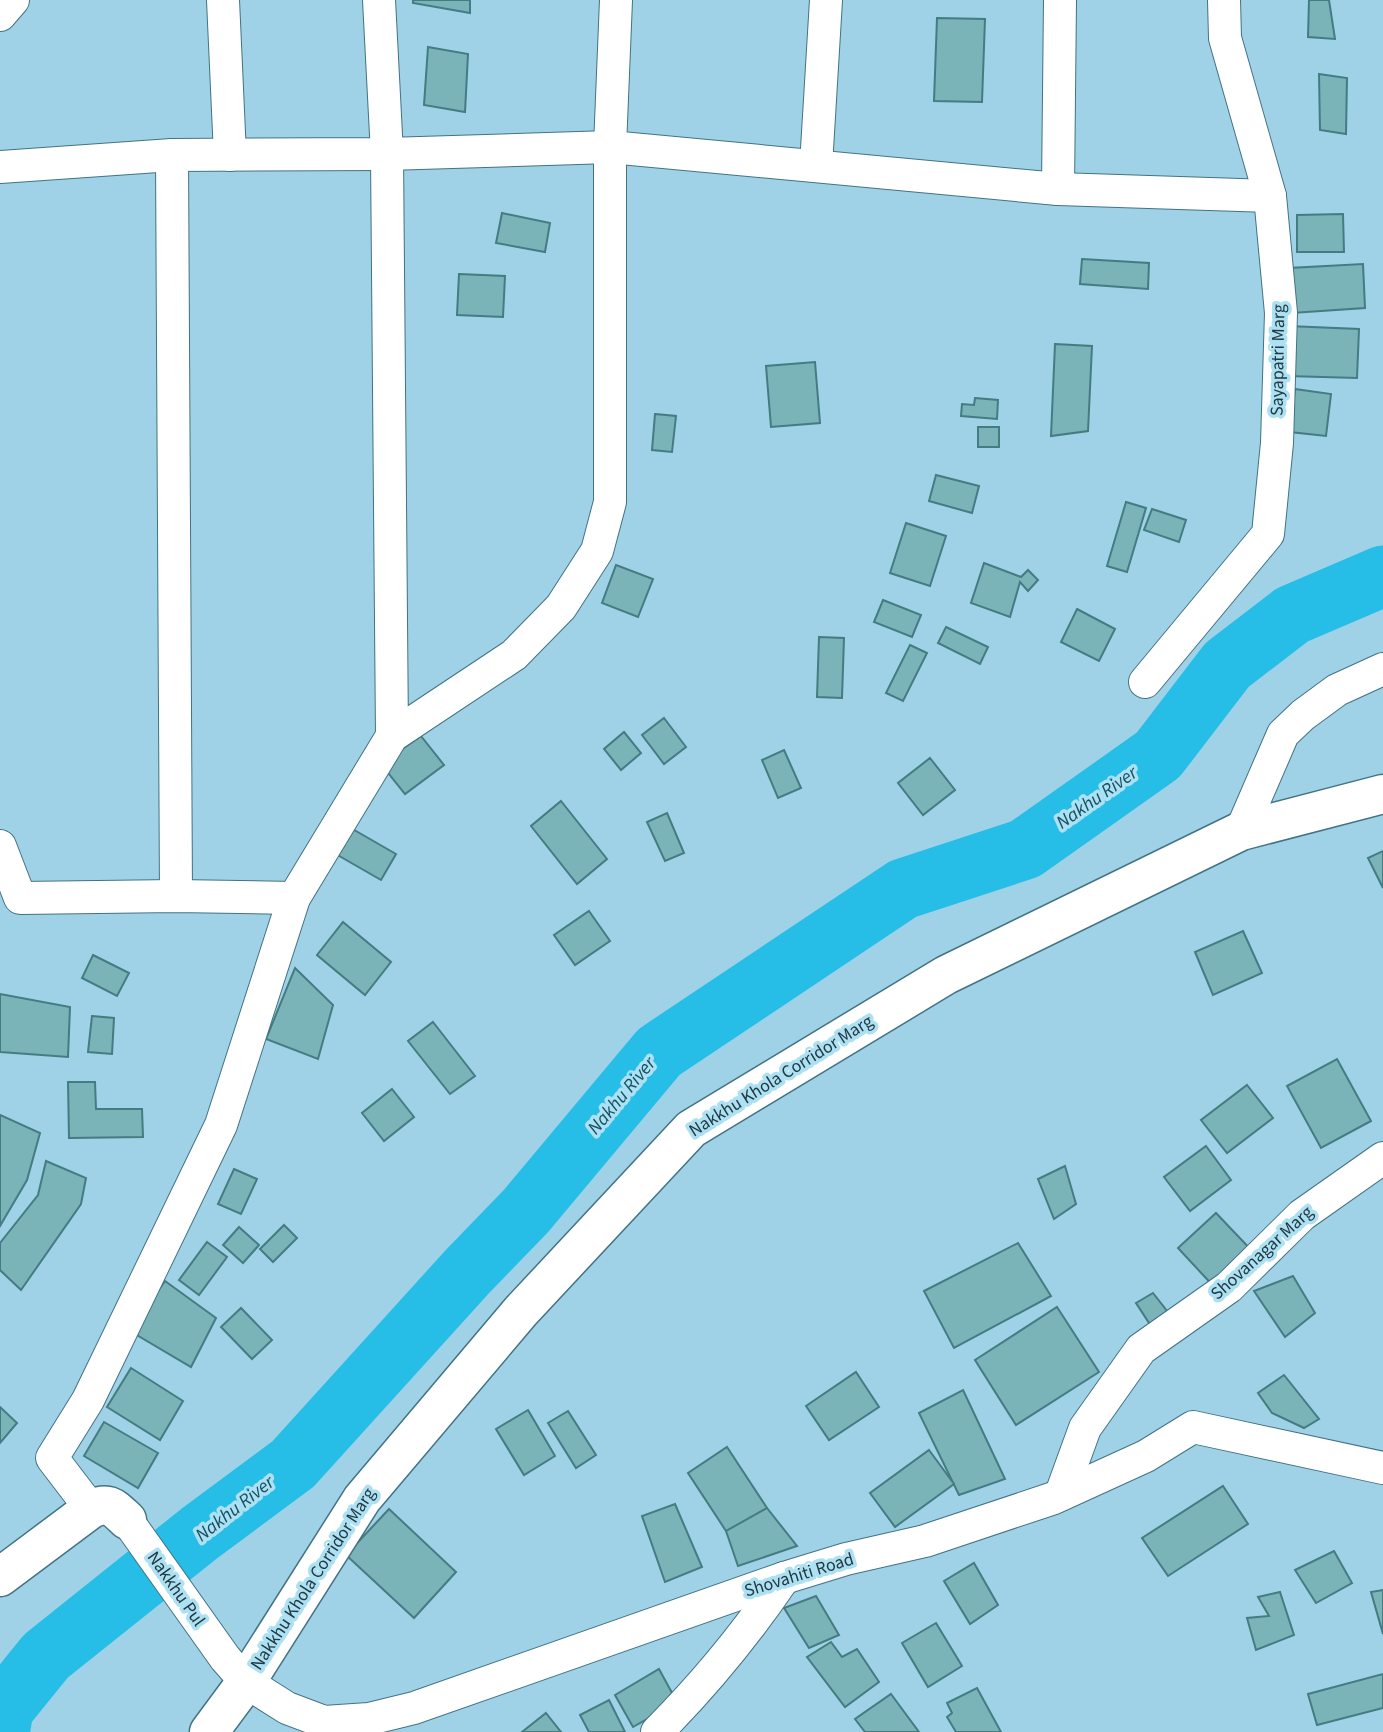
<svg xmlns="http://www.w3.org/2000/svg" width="1383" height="1732" font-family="'Source Sans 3',sans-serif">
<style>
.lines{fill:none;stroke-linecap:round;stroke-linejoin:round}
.river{stroke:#26bde7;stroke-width:61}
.building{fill:#7ab3b8;stroke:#447c81;stroke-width:2}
.street-casing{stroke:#427385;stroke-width:34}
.secondary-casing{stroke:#427385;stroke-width:41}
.street{stroke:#fff;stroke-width:32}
.secondary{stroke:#fff;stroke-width:38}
.labels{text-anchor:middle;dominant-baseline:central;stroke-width:7;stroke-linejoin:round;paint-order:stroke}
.street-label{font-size:18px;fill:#23383f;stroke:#ace0f3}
.water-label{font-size:19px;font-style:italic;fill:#154f60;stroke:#ace0f3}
</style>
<rect width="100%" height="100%" fill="#9fd2e6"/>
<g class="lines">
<path class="river" d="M0 1728 3 1709 46 1656 200 1533 293 1464 467 1272 526 1211 659 1052 903 889 1025 849 1158 755 1227 665 1292 615 1383 576"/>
</g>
<g class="building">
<path d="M413 0H470V13L413 3Z"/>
<path d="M1309 0H1329L1335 39 1308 37Z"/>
<path d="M937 18 985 19 982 102 934 101Z"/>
<path d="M428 47 468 54 465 112 424 105Z"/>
<path d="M1319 74 1347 78 1346 134 1320 130Z"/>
<path d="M502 213 550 223 545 252 496 243Z"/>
<path d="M1343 214 1344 252H1297V215Z"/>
<path d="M1082 259 1149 263 1148 289 1080 284Z"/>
<path d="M1363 264 1365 308 1292 313 1289 268Z"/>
<path d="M459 274 505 276 503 317 457 315Z"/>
<path d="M1288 326 1359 329 1357 378 1287 376Z"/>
<path d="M1055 344 1092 346 1088 431 1051 436Z"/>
<path d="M815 362 820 423 771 427 766 366Z"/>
<path d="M1295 389 1331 394 1326 436 1290 432Z"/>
<path d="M975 398 998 400 997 419 961 416 962 404 974 405Z"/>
<path d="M655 414 676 416 672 452 652 450Z"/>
<rect x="978" y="427" width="21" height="20"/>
<path d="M936 475 979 486 972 513 929 501Z"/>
<path d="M1126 502 1146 508 1127 572 1107 566Z"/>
<path d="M1152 509 1186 520 1179 542 1144 530Z"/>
<path d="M906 523 946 536 930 586 890 573Z"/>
<path d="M984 563 1021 577 1028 570 1038 580 1028 591 1020 582 1010 617 971 603Z"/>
<path d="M616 565 653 579 638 617 602 603Z"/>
<path d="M883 600 921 615 912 637 874 622Z"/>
<path d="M1077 609 1115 629 1099 661 1061 642Z"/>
<path d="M946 627 988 647 980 664 938 643Z"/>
<path d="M819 637 844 638 842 698 817 697Z"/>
<path d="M910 645 927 653 903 701 886 693Z"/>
<path d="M664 718 686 747 664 764 642 735Z"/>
<path d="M624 732 641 753 621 770 604 749Z"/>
<path d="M421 736 444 765 405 794 381 764Z"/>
<path d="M784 750 801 788 778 798 762 760Z"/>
<path d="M930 758 955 790 923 815 898 783Z"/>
<path d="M561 801 607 859 577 884 531 826Z"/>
<path d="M667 813 684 853 665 861 647 822Z"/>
<path d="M349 827 396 854 381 880 334 853Z"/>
<path d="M1383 851V888L1368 858Z"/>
<path d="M589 911 610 941 575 965 554 935Z"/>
<path d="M343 922 391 962 365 995 317 955Z"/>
<path d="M1243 931 1262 973 1213 995 1195 952Z"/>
<path d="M93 955 129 973 117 996 82 978Z"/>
<path d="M295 968 333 1005 318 1059 266 1039Z"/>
<path d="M0 994 70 1007 68 1057 0 1052Z"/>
<path d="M92 1016 114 1018 112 1054 88 1052Z"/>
<path d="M433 1022 475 1076 450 1094 408 1041Z"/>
<path d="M1337 1059 1371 1121 1321 1148 1287 1086Z"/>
<path d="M68 1082H95L96 1109H142L143 1137 69 1138Z"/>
<path d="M1247 1085 1273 1118 1227 1153 1201 1120Z"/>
<path d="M392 1089 414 1117 384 1141 362 1113Z"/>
<path d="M0 1115 40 1133 27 1180 0 1226Z"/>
<path d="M1206 1146 1231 1180 1190 1211 1164 1177Z"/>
<path d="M46 1161 86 1178 81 1204 21 1290 0 1270V1243L38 1195Z"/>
<path d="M1065 1166 1076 1204 1054 1219 1038 1179Z"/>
<path d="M234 1169 257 1179 241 1214 218 1204Z"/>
<path d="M1216 1213 1255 1254 1217 1290 1178 1248Z"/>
<path d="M284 1225 297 1238 273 1262 260 1249Z"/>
<path d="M239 1227 259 1245 243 1263 223 1245Z"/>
<path d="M207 1242 227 1257 199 1295 179 1280Z"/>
<path d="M1018 1243 1051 1296 954 1348 924 1291Z"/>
<path d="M1293 1276 1315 1313 1285 1337 1254 1291Z"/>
<path d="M165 1281 216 1318 191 1367 130 1331Z"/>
<path d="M1153 1293 1171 1316 1153 1329 1136 1303Z"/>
<path d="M1057 1307 1099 1372 1016 1425 975 1360Z"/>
<path d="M241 1308 272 1340 252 1359 221 1327Z"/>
<path d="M131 1368 183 1401 160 1440 107 1407Z"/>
<path d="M856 1372 879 1407 829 1440 806 1406Z"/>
<path d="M1284 1375 1319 1419 1304 1428 1272 1413 1258 1393Z"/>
<path d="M963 1390 1005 1479 959 1495 919 1413Z"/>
<path d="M0 1407 17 1423 0 1443Z"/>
<path d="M528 1410 555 1456 524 1475 496 1429Z"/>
<path d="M568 1411 596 1455 576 1468 548 1423Z"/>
<path d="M104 1422 158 1453 138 1488 84 1456Z"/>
<path d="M727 1447 767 1508 728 1534 688 1473Z"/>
<path d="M929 1450 954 1484 895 1527 870 1493Z"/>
<path d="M1223 1486 1248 1524 1168 1576 1142 1538Z"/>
<path d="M675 1504 702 1567 665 1582 642 1516Z"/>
<path d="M767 1508 797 1546 738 1566 726 1531Z"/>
<path d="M389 1509 456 1572 414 1618 346 1555Z"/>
<path d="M1334 1551 1352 1583 1316 1603 1295 1570Z"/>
<path d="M974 1563 998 1605 970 1624 944 1581Z"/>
<path d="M1383 1590V1634L1371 1592Z"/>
<path d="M1280 1592 1294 1635 1256 1650 1247 1618 1269 1616 1258 1597Z"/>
<path d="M816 1596 839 1635 809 1648 784 1608Z"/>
<path d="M936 1623 962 1666 928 1687 902 1643Z"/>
<path d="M831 1642 842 1657 857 1649 879 1682 845 1707 807 1657Z"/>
<path d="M659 1669 677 1702 633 1727 615 1695Z"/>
<path d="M1383 1674V1708L1317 1725 1308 1694Z"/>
<path d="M977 1688 1001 1732H956L947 1717 952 1713 947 1703Z"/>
<path d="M891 1694 919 1732H865L855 1719Z"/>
<path d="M609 1700 625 1732H589L580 1715Z"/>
<path d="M546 1713 561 1732H522Z"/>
</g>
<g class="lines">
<g class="street-casing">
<g id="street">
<path d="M223 0 230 155"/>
<path d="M379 0 387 154 392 736"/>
<path d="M0 15 13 0"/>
<path d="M172 155 176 896"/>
<path d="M816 166 826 0"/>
<path d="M0 167 172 155 387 154 610 147 1058 189 1270 196"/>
<path d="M1058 189 1060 0"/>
<path d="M1145 682 1268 534 1277 443 1281 313 1270 196 1225 38 1224 0"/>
<path d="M1241 831 1283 734 1303 715 1337 690 1383 669"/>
<path d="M0 846 20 898 176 896 294 898"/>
<path d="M1061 1494 1085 1428 1141 1349 1229 1287 1302 1215 1383 1158"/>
<path d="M91 1509 52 1458 88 1400 221 1125 294 898 392 736 514 655 561 607 597 551 610 502V147L616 0"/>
<path d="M127 1520 225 1658 246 1682 287 1708 324 1722 369 1719 414 1708 784 1578 846 1559 925 1541 1054 1498 1146 1456 1193 1427 1383 1468"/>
<path d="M657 1732C705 1684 746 1634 784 1578"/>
</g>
</g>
<g class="secondary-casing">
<g id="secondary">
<path d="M0 1577 91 1509C109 1501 113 1507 127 1520"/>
<path d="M209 1732 246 1682 362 1499 521 1311 691 1129 946 975 1241 831 1383 794"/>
</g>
</g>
<use href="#street" class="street"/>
<use href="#secondary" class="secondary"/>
</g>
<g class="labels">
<g class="street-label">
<text transform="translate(1278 360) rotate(-89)">Sayapatri Marg</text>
<text transform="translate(781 1076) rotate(-32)">Nakkhu Khola Corridor Marg</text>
<text transform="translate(1262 1253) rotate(-42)">Shovanagar Marg</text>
<text transform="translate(799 1575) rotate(-17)">Shovahiti Road</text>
<text transform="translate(313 1579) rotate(-57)">Nakkhu Khola Corridor Marg</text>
<text transform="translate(176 1589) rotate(55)">Nakkhu Pul</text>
</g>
<g class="water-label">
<text transform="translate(1097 798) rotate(-35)">Nakhu River</text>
<text transform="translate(622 1096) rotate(-50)">Nakhu River</text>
<text transform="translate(235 1509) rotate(-38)">Nakhu River</text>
</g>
</g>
</svg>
